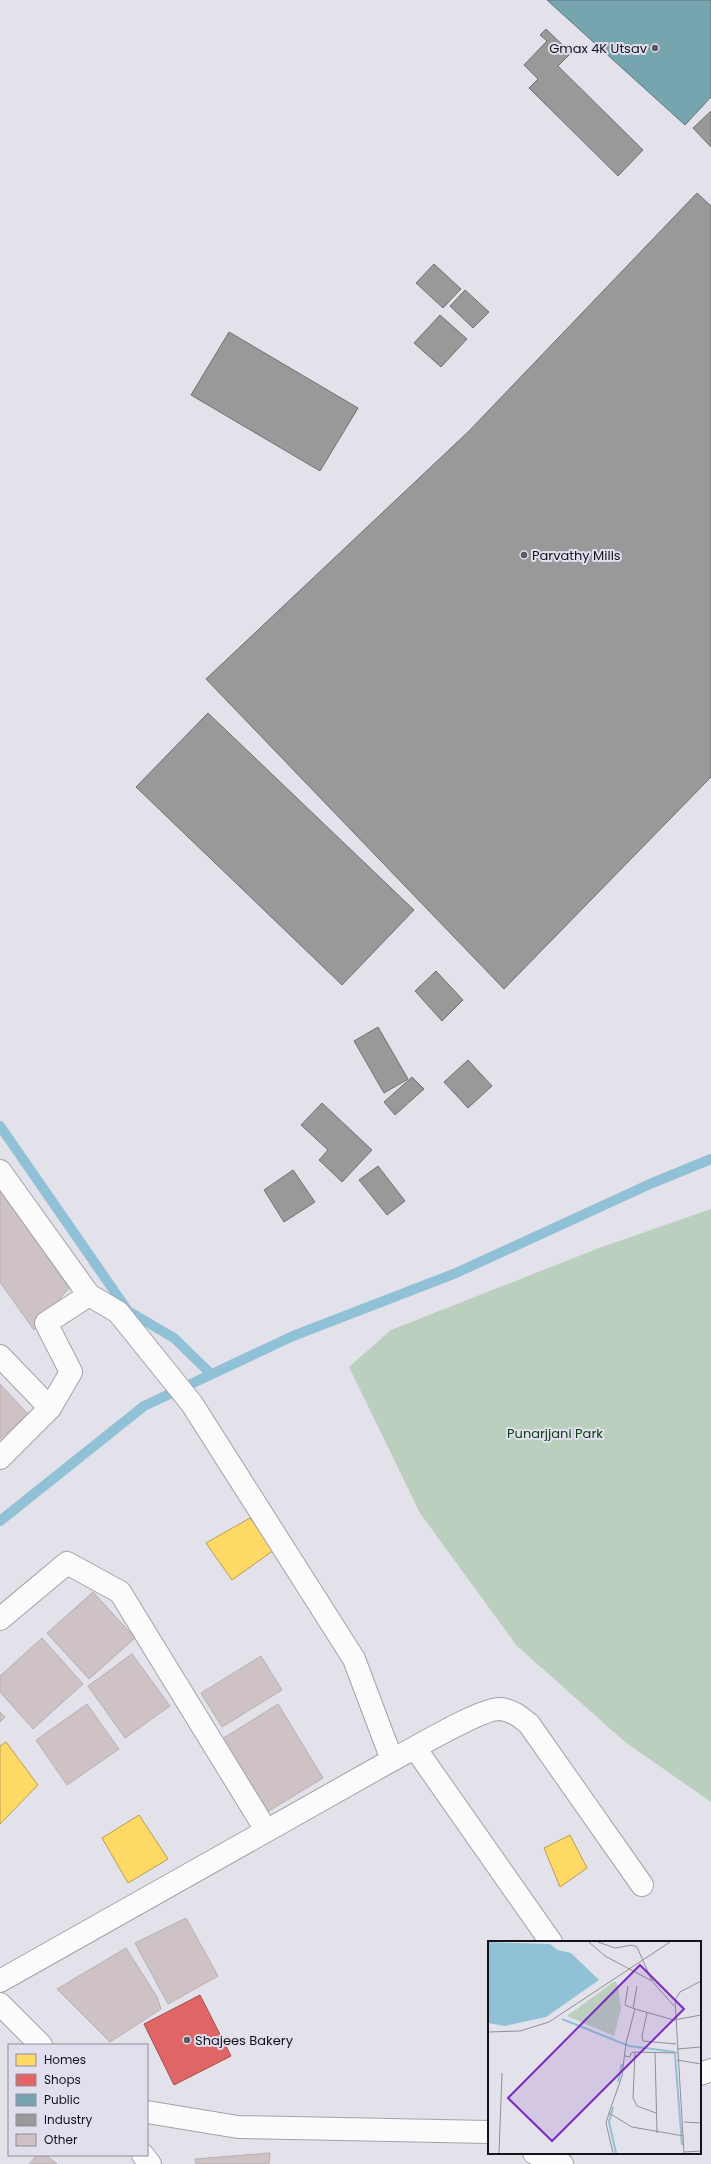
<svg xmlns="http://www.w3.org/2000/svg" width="711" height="2164" font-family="Poppins,sans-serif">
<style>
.green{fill:#bacfbd}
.homes{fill:#ffd966;stroke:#b89e4f}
.shops{fill:#e06666;stroke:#a34d4f}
.public{fill:#76a5af;stroke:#597982}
.industry{fill:#999;stroke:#717173}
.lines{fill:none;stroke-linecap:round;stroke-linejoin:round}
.stream{stroke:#90c1d6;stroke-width:10}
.building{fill:#cfc2c5;stroke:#b4b0b4}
.minor-casing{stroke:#a3a2a8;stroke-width:24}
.secondary-casing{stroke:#a3a2a8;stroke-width:24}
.minor{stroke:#fbfbfc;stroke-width:22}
.secondary{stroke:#fbfbfc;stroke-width:22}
.poi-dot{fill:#5c5b62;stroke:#e1deee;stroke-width:1.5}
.labels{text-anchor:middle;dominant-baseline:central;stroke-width:4;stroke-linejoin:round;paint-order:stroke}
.poi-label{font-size:13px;fill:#141319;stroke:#e1deee;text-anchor:start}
.park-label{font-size:13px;fill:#0d4015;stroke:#e1deee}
.inset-river{fill:none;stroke:#90c1d6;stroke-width:2}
.inset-road{fill:none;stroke:#908f96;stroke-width:1}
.view{fill:#7b2cbf;fill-opacity:0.15;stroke:#7b2cbf;stroke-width:2}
.inset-edge{fill:none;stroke:#141319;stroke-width:2}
</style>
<rect width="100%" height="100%" fill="#e3e2ea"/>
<path class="green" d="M711 1209V1802L625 1742 517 1646 420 1513 349 1367 391 1330 599 1248Z"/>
<g class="homes">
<path d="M250 1518 274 1550 232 1580 206 1543Z"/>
<path d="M6 1742 38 1785 0 1824V1746Z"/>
<path d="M139 1815 168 1859 128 1883 102 1838Z"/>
<path d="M570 1835 587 1868 560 1887 544 1848Z"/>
</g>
<path class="shops" d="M200 1995 231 2056 174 2085 144 2024Z"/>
<path class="public" d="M547 0H711V97L685 125Z"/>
<g class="industry">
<path d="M546 29 571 53 558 66 643 150 618 176 529 88 538 79 524 65 547 41 540 35Z"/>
<path d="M711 111V147L693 128Z"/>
<path d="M697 193 711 206V777L504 989 206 679 469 431Z"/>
<path d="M434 264 461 289 443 308 416 283Z"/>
<path d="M465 290 489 312 473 328 450 306Z"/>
<path d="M440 315 467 339 441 367 414 343Z"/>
<path d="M229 332 358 408 320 471 191 395Z"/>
<path d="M208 713 414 910 342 985 136 787Z"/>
<path d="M436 971 463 1000 442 1021 415 991Z"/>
<path d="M378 1027 408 1079 384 1093 354 1041Z"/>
<path d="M468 1060 492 1086 468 1108 444 1082Z"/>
<path d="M412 1077 424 1089 395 1115 384 1102Z"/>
<path d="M322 1103 372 1150 342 1182 319 1160 328 1150 301 1125Z"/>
<path d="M378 1166 405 1201 387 1215 359 1180Z"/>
<path d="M293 1170 315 1202 284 1222 264 1190Z"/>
</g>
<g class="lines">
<g class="stream">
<path d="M0 1126 128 1311 174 1338 211 1374"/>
<path d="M0 1521 144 1406 293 1336 456 1273 650 1184 711 1159"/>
</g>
</g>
<g class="building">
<path d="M0 1189 69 1288 34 1330 0 1282Z"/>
<path d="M0 1384 28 1414 0 1439Z"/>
<path d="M93 1592 135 1638 89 1679 47 1633Z"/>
<path d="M42 1638 83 1684 33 1729 0 1692V1676Z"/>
<path d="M132 1654 170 1706 125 1738 88 1686Z"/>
<path d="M261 1656 282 1690 222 1727 201 1693Z"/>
<path d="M87 1704 119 1749 67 1785 36 1740Z"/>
<path d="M278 1704 323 1778 264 1814 219 1741Z"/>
<path d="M0 1712 5 1717 0 1722Z"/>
<path d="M186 1918 218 1976 168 2004 135 1943Z"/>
<path d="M126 1948 157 1997 161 2009 110 2042 57 1989Z"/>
<path d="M270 2153 269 2164H196L195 2159Z"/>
<path d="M37 2155H46L57 2164H29Z"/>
</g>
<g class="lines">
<g class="minor-casing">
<g id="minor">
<path d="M0 1171 89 1295 118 1312 192 1404 354 1659 392 1760 0 1981"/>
<path d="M0 1356 50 1408"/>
<path d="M0 1458 50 1408 71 1372 46 1323 89 1295"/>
<path d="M0 1619 67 1563 120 1592 266 1830"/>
<path d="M415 1748 551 1942"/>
<path d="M392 1760C412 1750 481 1708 500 1709 512 1710 519 1716 529 1724L642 1885"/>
<path d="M700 2074 711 2070"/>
<path d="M147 2112 238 2127 489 2132"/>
<path d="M534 2153 562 2164"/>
</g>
</g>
<g class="secondary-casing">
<g id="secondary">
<path d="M0 2004 41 2045"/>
<path d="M143 2155 150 2164"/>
</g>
</g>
<use href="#minor" class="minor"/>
<use href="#secondary" class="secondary"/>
</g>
<g class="poi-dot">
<circle cx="655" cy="48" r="4"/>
<circle cx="524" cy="555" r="4"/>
<circle cx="187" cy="2040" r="4"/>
</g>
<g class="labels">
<g class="poi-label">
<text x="647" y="48" text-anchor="end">Gmax 4K Utsav</text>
<text x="532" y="555">Parvathy Mills</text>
<text x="195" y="2040">Shajees Bakery</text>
</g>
<g class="park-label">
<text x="555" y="1433">Punarjjani Park</text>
</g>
</g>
<g transform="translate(488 1941)">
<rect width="213" height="213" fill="#e3e2ea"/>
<path d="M127 40 130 44 133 68 126 95 79 75Z" fill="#bacfbd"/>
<path d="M0 1 62 3 70 9 83 12 111 39 58 76 17 85 0 82Z" fill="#90c1d6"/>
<path class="inset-river" d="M74 78 141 105 187 111M187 113 194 204M130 141 134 123M125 166 121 181 128 212"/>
<path class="inset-road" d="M101 1 117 15 164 40 186 65M110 1 127 7 144 4 149 6 164 40M140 45 137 64 147 68M145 68 149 45M159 72 154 95 155 100 188 103M0 91 32 90 61 81 182 1M189 108 213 106M147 111 145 157 149 165 168 172M167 111 169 192M137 115 142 116 143 112 147 111 189 112M189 119 213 123M121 172 118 182 125 212M196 181 213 182M196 195 144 186 121 172 134 135 138 102 147 68 186 79 213 74M196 211 213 210M11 212 14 132M196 212 187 59 192 51 213 40"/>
<path class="view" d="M152 24 196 68 64 200 20 157Z"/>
<rect width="213" height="213" class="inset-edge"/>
</g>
<rect x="8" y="2044" width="140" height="112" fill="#e1deee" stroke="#8f8d99"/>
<rect x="16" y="2054" width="20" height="12" fill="#ffd966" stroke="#8f8d99"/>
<text x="44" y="2064" font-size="12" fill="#141319">Homes</text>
<rect x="16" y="2074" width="20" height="12" fill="#e06666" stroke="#8f8d99"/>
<text x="44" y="2084" font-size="12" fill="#141319">Shops</text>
<rect x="16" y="2094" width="20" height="12" fill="#76a5af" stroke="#8f8d99"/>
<text x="44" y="2104" font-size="12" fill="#141319">Public</text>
<rect x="16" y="2114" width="20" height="12" fill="#999999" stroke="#8f8d99"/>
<text x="44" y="2124" font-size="12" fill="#141319">Industry</text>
<rect x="16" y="2134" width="20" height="12" fill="#cfc2c5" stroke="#8f8d99"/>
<text x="44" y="2144" font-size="12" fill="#141319">Other</text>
</svg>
